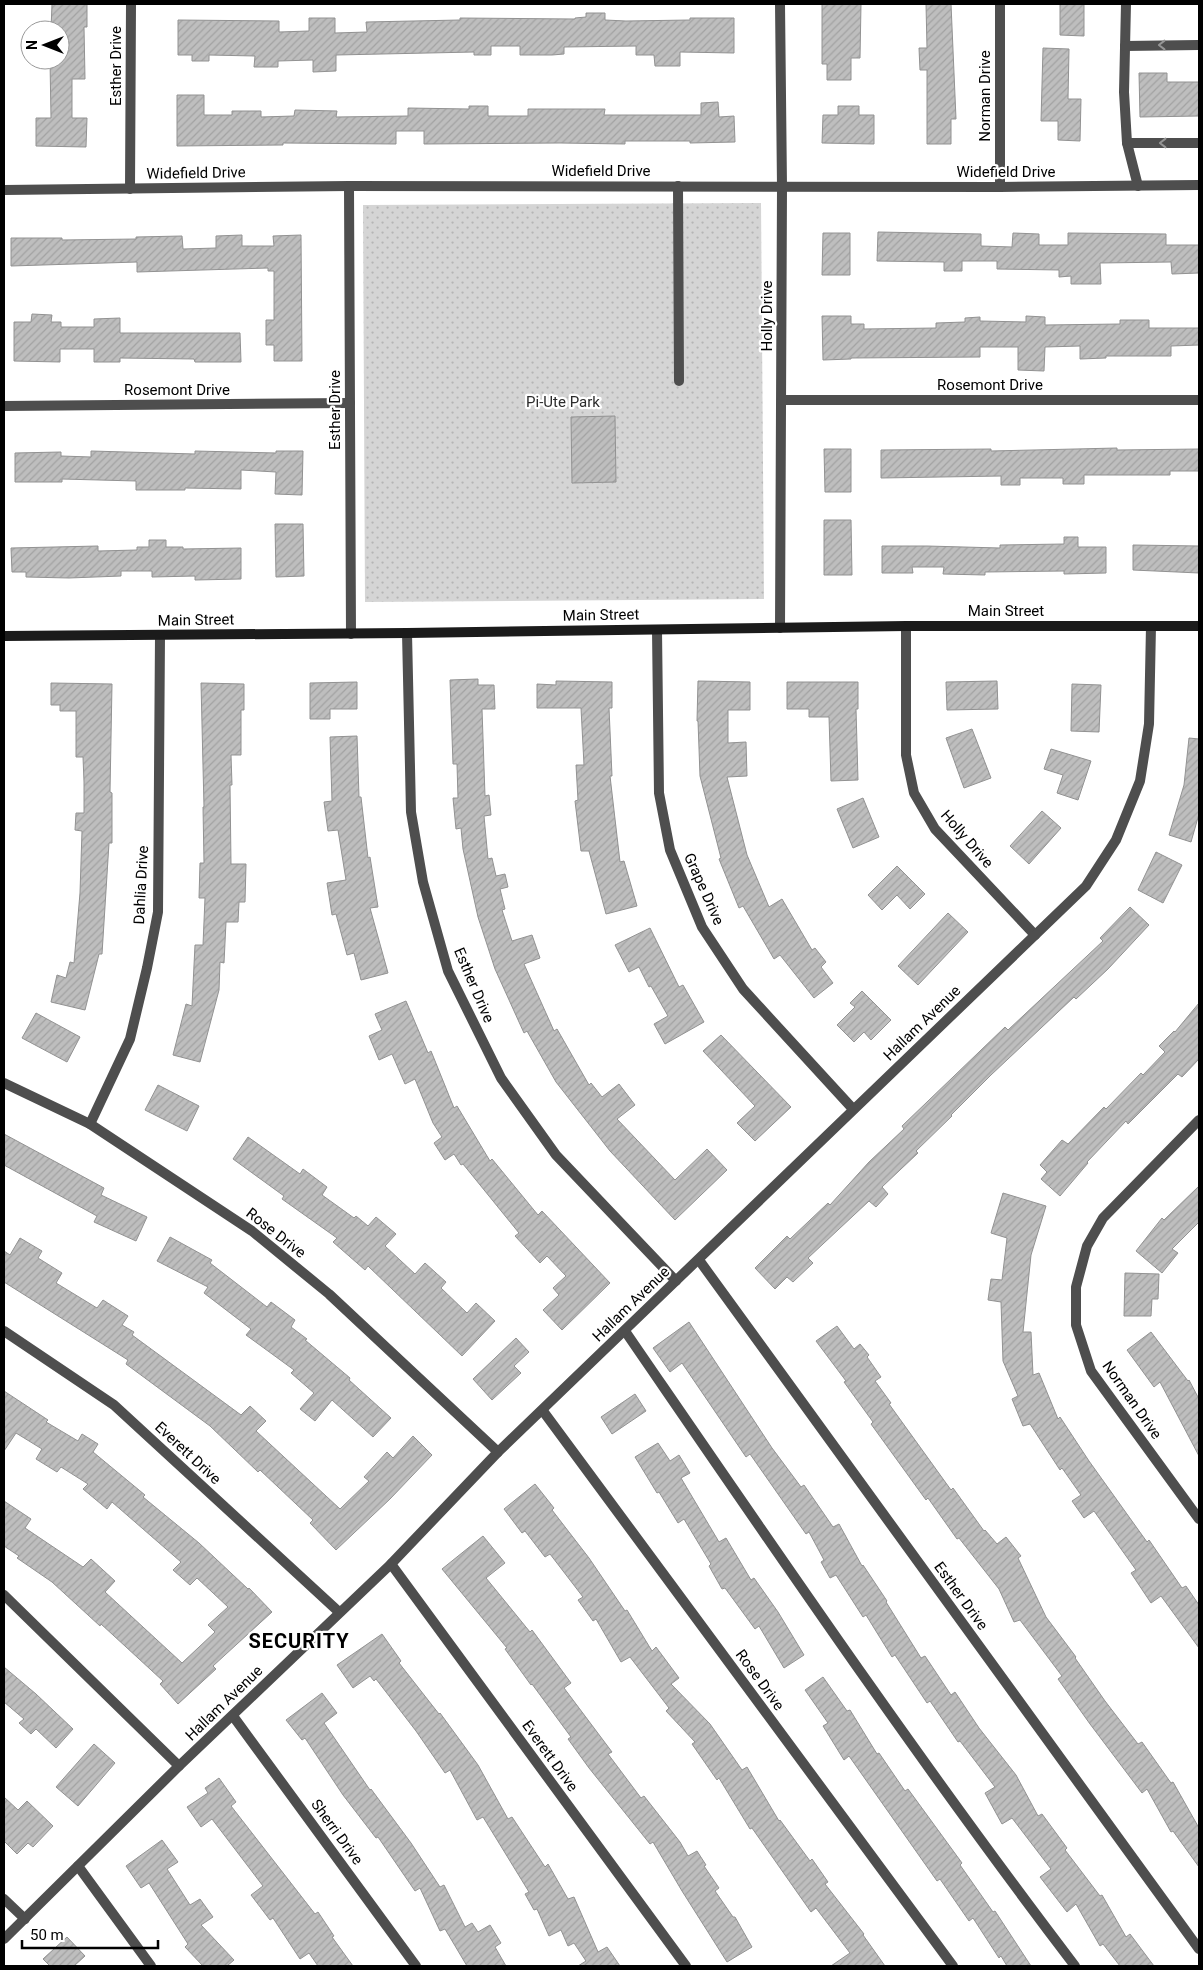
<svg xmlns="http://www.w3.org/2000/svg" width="1203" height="1970" font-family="Roboto,sans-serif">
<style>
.park{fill:url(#park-dots)}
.building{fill:url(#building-hatch);stroke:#929292}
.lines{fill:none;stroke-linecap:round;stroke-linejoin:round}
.lane{stroke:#4e4e4e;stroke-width:10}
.street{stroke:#4e4e4e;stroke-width:10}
.secondary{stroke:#1b1b1b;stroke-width:10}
.oneway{stroke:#959595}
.labels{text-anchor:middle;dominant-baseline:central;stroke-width:4.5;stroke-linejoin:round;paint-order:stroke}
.street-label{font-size:15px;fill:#000;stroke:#fff}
.park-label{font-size:15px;fill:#2c2c2c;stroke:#fff}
.district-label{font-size:20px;font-weight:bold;letter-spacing:1px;fill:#000;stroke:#fff}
</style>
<defs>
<pattern id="park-dots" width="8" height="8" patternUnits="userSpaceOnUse" patternTransform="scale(1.25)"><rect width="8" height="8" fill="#d5d5d5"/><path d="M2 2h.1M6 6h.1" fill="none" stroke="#b5b5b5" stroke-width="1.8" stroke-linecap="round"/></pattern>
<pattern id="building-hatch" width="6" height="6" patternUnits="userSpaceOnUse" patternTransform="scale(1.25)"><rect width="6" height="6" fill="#bebebe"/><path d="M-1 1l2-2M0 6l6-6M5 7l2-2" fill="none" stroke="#a2a2a2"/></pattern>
</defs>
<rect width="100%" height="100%" fill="#fff"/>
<path class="park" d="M761 203 764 599 365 602 363 205Z"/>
<g class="building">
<path d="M52 4H87V27H84L85 79H72V118H87L86 147 36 146V118H51L50 60H60V30H51Z"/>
<path d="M822 4H861L860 58H851V80H827V64H822Z"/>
<path d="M926 4H951L956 119H951V144H927V70H920L919 48H927Z"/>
<path d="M1060 4H1084V36L1060 35Z"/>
<path d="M586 13H605V20L626 21 690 20V18H734V53L680 52V66H655L654 55H636V46L564 47V54L552 55H520V46H491V55H474V52L336 55V71L313 72V60L278 61V67H254L255 56 209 55V61H192V55H178V20L279 21V32L309 31V18H335V33L367 32 366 22 460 20V18L575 19V18L586 17Z"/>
<path d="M1043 48 1069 49 1068 99H1081L1080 141 1058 140V121H1041Z"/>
<path d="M1139 73H1167V82H1199V116L1140 117Z"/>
<path d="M177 95H204V115H232V111H261V117L294 116 295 110 337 111 336 117 408 116V108L469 109V106H488V116H528V109H605L604 115H701V103L718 102 719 117 734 116 735 142 690 143V141H625V144L560 143 424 144V131H396V144L283 143V145L177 146Z"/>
<path d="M838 106H859V115H874V144L822 143 823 115H838Z"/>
<path d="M878 232 981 234V246L1012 247 1013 233 1039 234V245H1068V233L1166 234V245H1199V273L1172 274 1171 262 1100 263 1101 284H1071V276L1059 277V270L997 269V261H962V271H944V262L877 261Z"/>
<path d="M823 233H850V275H822Z"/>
<path d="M242 235V246H274L273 236 301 235 302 361H274V345H266V320H274V271H268V268L137 272V262L11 266V238H62V240L136 239V237L182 236 183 249 216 248V236Z"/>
<path d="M32 314 52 315 51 322H61V327H94V319L120 318V333H240L241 362H195L194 359 120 358V362H94V349H60V362L14 361V322H31Z"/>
<path d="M822 316H851V324H864V329L936 328V323L965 322V318L980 317V321L1026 322V316L1045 317V325L1120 324V320H1149V328H1199V345L1171 346V356H1106V358L1080 359V346L1045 347 1044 371 1018 370V347H980V357L851 358V359L823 360Z"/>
<path d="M615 416 616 482 572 483 571 417Z"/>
<path d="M1117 448V450L1199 449V471H1170V475H1084V484H1063V478H1020V485H1001V476L881 478V450L991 449V451Z"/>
<path d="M824 449H851V492H825Z"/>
<path d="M91 451 195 454V451L276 453V451H303L302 495 275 494 276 472 241 470V489L185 488V490H136V481L62 479V482H15V453L61 452V456L91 457Z"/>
<path d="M824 520H851L852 575H824Z"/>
<path d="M275 524H303L304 576 276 577Z"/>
<path d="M1064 537H1078V547H1106V573L1064 574V571L985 572V575L943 574 944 567H912L913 573H882V546H927L1000 548V545L1064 544Z"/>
<path d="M149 540H166V547H183V549L241 548V579L195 580V576L152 577V571H121V576L69 578 26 577V572H12L11 548 98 546V551L137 550V547H149Z"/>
<path d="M1133 545 1199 546V573L1133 570Z"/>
<path d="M478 679V685H494L495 709H482L485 796 489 795 491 815 484 816 488 859 492 858 496 876 505 874 508 887 500 889 505 909 502 910 512 941 532 935 540 958 524 964 554 1031 557 1029 589 1085 591 1083 602 1097 619 1084 635 1105 617 1119 675 1180 707 1149 727 1170 675 1220 610 1151 556 1082 527 1031 524 1033 495 969 478 917 463 849 461 828 456 829 453 798H458L457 764H453L450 680Z"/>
<path d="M556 681 612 682V708H609L612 776H610L620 862 624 861 637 906 606 914 589 851H581L575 801 578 800 576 765H584L581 708H537V684L556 685Z"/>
<path d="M698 681 750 682V710H728V743L746 742 747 776 727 777 747 855 769 907 782 899 812 950 815 948 826 962 821 967 833 983 814 998 780 955 774 959 743 906 739 908 719 859 721 858 700 776 698 721H697Z"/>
<path d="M997 681 998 709 947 710 946 682Z"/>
<path d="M357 682V709H330V719H310V683Z"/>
<path d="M787 682H858V709H856L858 780 831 781 829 717H809V709H787Z"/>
<path d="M51 683 112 684 110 792 112 793V843H109L102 954H99L85 1010 51 1002 57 975 66 978 70 962 74 963 80 893 82 831 75 830 76 813H84V782L83 757H76V711H60V705H51Z"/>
<path d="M201 683 244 684V710H241V755H231L232 785H230L231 864H246L245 902H239L238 922H226L224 963 220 962 219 990 200 1062 173 1055 186 1004 192 1006 195 945H203L205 898H199L200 863H204L203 807H204Z"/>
<path d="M1072 684 1101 685 1099 732 1071 731Z"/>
<path d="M972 729 991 778 964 788 946 738Z"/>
<path d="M357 736 359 797H361L368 858 370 857 378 907 370 908 388 973 361 980 354 953 347 955 336 914 332 915 327 883 346 880 338 830 328 831 324 802 332 801 330 737Z"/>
<path d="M1189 738 1199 739V814L1191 842 1169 835 1184 785Z"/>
<path d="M1051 749 1091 761 1078 800 1057 793 1063 775 1044 769Z"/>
<path d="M863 798 879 837 853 848 837 809Z"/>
<path d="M1042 811 1061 828 1029 864 1010 846Z"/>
<path d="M1156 852 1182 865 1163 903 1138 890Z"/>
<path d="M897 866 925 894 910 909 897 895 882 910 868 895Z"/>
<path d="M1130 907 1149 925 1108 969 1076 999 1074 997 991 1075 951 1115 952 1116 916 1151 918 1153 882 1187 888 1194 876 1207 869 1201 808 1258 813 1263 793 1282 787 1277 775 1289 755 1268 787 1236 790 1239 828 1203 830 1205 869 1162 904 1129 902 1126 1005 1027 1008 1030 1103 941 1100 938Z"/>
<path d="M948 913 968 932 918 985 898 966Z"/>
<path d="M650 928 679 987 683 985 704 1022 665 1044 654 1024 668 1016 651 986 649 987 639 967 629 972 615 945Z"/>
<path d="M862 991 891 1020 871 1040 864 1032 854 1042 837 1025 855 1007 850 1003Z"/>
<path d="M406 1001 428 1053 431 1051 454 1108 457 1106 490 1161 492 1159 538 1215 542 1211 610 1283 562 1330 543 1310 559 1295 553 1288 566 1276 547 1256 540 1263 515 1236 519 1233 463 1164 461 1165 454 1154 445 1160 434 1143 442 1137 433 1123 415 1079 405 1084 392 1054 379 1060 369 1036 382 1030 375 1014Z"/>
<path d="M1199 1003V1059L1182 1077 1178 1074 1128 1124 1126 1121 1087 1162 1088 1163 1060 1196 1041 1179 1047 1172 1040 1165 1062 1140 1068 1144 1104 1107 1106 1109 1141 1073 1143 1075 1165 1052 1159 1046 1174 1031 1175 1032Z"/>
<path d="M36 1013 80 1037 67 1062 22 1038Z"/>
<path d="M721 1035 791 1107 755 1141 737 1123 755 1106 703 1051Z"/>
<path d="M158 1085 199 1106 187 1131 145 1110Z"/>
<path d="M4 1134 104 1188 101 1195 147 1217 136 1241 94 1222 97 1216 4 1165Z"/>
<path d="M248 1137 300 1174 303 1169 327 1187 322 1195 354 1218 356 1216 368 1226 376 1217 396 1234 385 1246 415 1274 425 1263 446 1282 441 1288 467 1313 476 1303 495 1321 462 1356 368 1266 365 1270 333 1242 337 1238 282 1199 284 1196 233 1159Z"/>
<path d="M1199 1186V1222L1172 1249 1178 1253 1162 1273 1136 1251 1162 1218 1164 1220Z"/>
<path d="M1003 1193 1046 1206 1031 1255 1023 1332H1031L1033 1375 1039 1373 1058 1419 1060 1417 1089 1461 1147 1542 1149 1540 1182 1588 1186 1586 1199 1605V1648L1161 1596 1151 1603 1131 1573 1136 1570 1094 1511 1084 1518 1072 1501 1081 1495 1062 1468 1060 1470 1030 1424 1023 1426 1012 1399 1018 1396 1003 1361 1001 1302 988 1300 991 1279 1002 1280 1007 1238 991 1233Z"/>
<path d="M170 1237 212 1260 210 1263 267 1307 271 1302 295 1320 291 1327 307 1339 305 1340 350 1378 349 1380 391 1418 373 1437 332 1400 315 1421 300 1409 314 1393 291 1373 294 1370 246 1335 251 1329 204 1293 208 1287 157 1261Z"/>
<path d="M20 1238 42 1251 38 1258 62 1273 56 1283 97 1308 103 1300 128 1316 122 1325 134 1332 132 1335 241 1415 250 1406 266 1421 256 1431 340 1509 369 1481 364 1477 387 1452 393 1458 413 1436 432 1455 390 1499 336 1550 310 1523 313 1520 260 1470 258 1472 210 1426 126 1364 128 1360 4 1282V1251L10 1255Z"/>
<path d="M1125 1273 1159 1274 1158 1299H1152L1151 1316H1124Z"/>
<path d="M689 1322 772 1448 801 1487 804 1485 833 1527 839 1524 862 1566 863 1565 887 1601 886 1602 921 1658 925 1656 951 1695 955 1692 979 1728 1016 1775 1038 1816 1042 1814 1067 1848 1065 1850 1100 1896 1102 1895 1126 1937 1130 1934 1154 1966H1120L1103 1944 1100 1946 1076 1904 1067 1912 1040 1877 1051 1869 1012 1818 1002 1824 985 1793 995 1787 960 1741 958 1742 930 1701 927 1703 895 1655 892 1657 866 1615 863 1617 836 1575 830 1578 821 1562 824 1560 809 1532 806 1534 750 1454 746 1457 682 1363 670 1372 653 1348Z"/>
<path d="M837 1326 854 1349 860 1344 869 1355 867 1357 881 1377 875 1381 891 1403 889 1404 951 1490 953 1488 984 1531 985 1530 997 1544 1006 1537 1021 1556 1018 1558 1046 1617 1076 1657 1075 1658 1105 1701 1138 1744 1142 1742 1171 1783 1173 1782 1199 1828V1867L1173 1831 1171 1832 1147 1789 1142 1793 1090 1724 1058 1679 1062 1676 1020 1620 1014 1622 999 1589 959 1538 957 1539 928 1498 926 1500 871 1424 873 1422 844 1382 846 1381 816 1341Z"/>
<path d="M1151 1332 1188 1381 1189 1380 1199 1399V1456L1160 1382 1154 1387 1127 1350Z"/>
<path d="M516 1338 529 1352 514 1366 521 1373 492 1400 473 1379Z"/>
<path d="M4 1391 48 1420 46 1422 78 1441 82 1434 98 1444 93 1452 145 1495 143 1497 199 1543 248 1589 249 1588 272 1612 213 1666 216 1669 178 1704 160 1684 163 1681 101 1624 100 1626 52 1582 17 1558 19 1556 4 1546V1501L31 1519 25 1528 83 1567 91 1559 115 1581 105 1592 182 1663 215 1632 208 1625 228 1607 197 1578 190 1585 173 1570 181 1562 112 1502 107 1509 83 1489 88 1484 61 1467 57 1472 36 1459 42 1449 16 1433 4 1451Z"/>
<path d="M635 1394 646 1411 612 1434 601 1417Z"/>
<path d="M658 1443 670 1461 679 1455 690 1473 681 1478 719 1542 726 1538 751 1580 754 1578 778 1612 804 1655 784 1668 759 1626 755 1629 725 1588 722 1589 709 1566 711 1564 684 1519 678 1523 659 1492 657 1493 635 1457Z"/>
<path d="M535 1484 554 1508 552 1510 589 1558 625 1611 627 1610 652 1651 656 1647 679 1678 671 1684 710 1724 742 1770 747 1767 779 1821 780 1820 810 1861 812 1859 828 1882 825 1884 864 1934 863 1935 885 1966H831L850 1953 816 1908 811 1912 752 1828 750 1829 719 1778 717 1780 692 1744 695 1742 666 1711 669 1708 630 1657 621 1662 596 1619 593 1621 578 1600 583 1597 550 1554 545 1557 525 1531 522 1533 504 1509Z"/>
<path d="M483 1536 505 1563 486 1578 530 1632 532 1630 571 1683 564 1688 612 1752 608 1754 641 1798 644 1796 680 1842 688 1856 697 1851 706 1865 704 1866 719 1888 715 1891 733 1917H735L752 1947 727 1962 682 1891 653 1842 650 1844 589 1768 568 1739 571 1737 532 1684 531 1685 505 1649 507 1648 442 1569Z"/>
<path d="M382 1634 401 1661 399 1663 439 1714 440 1713 478 1765 508 1819 512 1817 545 1867 548 1864 568 1899 574 1897 598 1952 607 1947 620 1966H578L586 1961 574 1943 568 1946 561 1930 549 1936 537 1909 534 1910 525 1894 529 1892 483 1817 477 1820 450 1770 445 1773 416 1731 376 1679 374 1681 370 1676 353 1688 337 1665Z"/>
<path d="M4 1667 36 1694 73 1729 56 1748 36 1729 31 1734 19 1723 24 1719 4 1702Z"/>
<path d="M823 1677 847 1711 850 1710 877 1754 879 1753 905 1791 908 1789 962 1863 960 1865 993 1912 995 1911 1031 1966H1007L1001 1956 999 1958 973 1918 969 1921 940 1879 937 1881 849 1756 844 1760 823 1726 828 1723 805 1690Z"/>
<path d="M322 1693 337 1713 324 1723 370 1790 371 1789 411 1843 440 1887 444 1885 465 1927 472 1923 478 1932 490 1925 501 1943 495 1947 506 1966H467L445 1929 440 1931 420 1888 415 1891 378 1837 376 1838 343 1795 305 1738 302 1740 286 1720Z"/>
<path d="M94 1744 115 1763 78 1806 56 1787Z"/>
<path d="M219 1778 236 1802 231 1806 315 1914 318 1912 334 1936 332 1937 353 1966H318L309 1953 300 1959 273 1918 270 1920 251 1895 263 1886 212 1819 201 1827 187 1807 208 1793 205 1788Z"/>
<path d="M4 1797 18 1810 27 1801 53 1826 33 1847 28 1843 17 1854 4 1841Z"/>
<path d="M162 1840 178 1862 167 1869 190 1905 200 1899 213 1917 201 1925 234 1960 227 1966H203L185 1947 188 1944 149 1883 141 1888 126 1866Z"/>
<path d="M67 1937 85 1956 74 1966H50L43 1959Z"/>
</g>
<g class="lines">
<g class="lane">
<path d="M1126 4 1124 92 1127 143 1138 186"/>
<path d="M1125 46 1199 45"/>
<path d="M1127 143H1199"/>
<path d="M678 186 679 381"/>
<path d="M625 1331C772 1545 918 1760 1075 1966"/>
</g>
<g class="street">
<path d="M780 4 782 187 780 628"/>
<path d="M1000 4V187"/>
<path d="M349 186 351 634"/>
<path d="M130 189 131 4"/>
<path d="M4 190 349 186 1000 187 1199 185"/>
<path d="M782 400H1199"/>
<path d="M4 406 350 403"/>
<path d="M906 626V755L914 793 935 829 1035 935"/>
<path d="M657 630 659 793 670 850 702 927 743 989 853 1109"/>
<path d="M407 633 411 812 423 882 448 971 501 1078 556 1155 676 1281"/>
<path d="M4 1083 90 1124 252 1231 329 1294 498 1452"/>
<path d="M1199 1120 1103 1218 1087 1246 1076 1287V1325L1091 1371 1199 1519"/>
<path d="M90 1124 130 1039 147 968 158 912 160 636"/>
<path d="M699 1260 1199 1949"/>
<path d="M4 1331 114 1405 339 1612"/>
<path d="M543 1411 953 1966"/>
<path d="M391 1564 686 1966"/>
<path d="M4 1595 179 1766"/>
<path d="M233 1716 416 1966"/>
<path d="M78 1866 151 1966"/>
<path d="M4 1899 25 1919"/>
<path d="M4 1939 179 1766 391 1564 498 1452 1086 886 1116 840 1140 781 1149 724 1151 626"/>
</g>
<path class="secondary" d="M4 636 407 633 906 626H1199"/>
</g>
<defs><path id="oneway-chevron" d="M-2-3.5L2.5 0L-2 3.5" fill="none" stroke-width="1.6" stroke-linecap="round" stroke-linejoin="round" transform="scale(1.25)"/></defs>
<g class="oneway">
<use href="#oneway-chevron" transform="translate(1162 45) rotate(180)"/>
<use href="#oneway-chevron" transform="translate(1163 143) rotate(-180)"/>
</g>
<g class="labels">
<g class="street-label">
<text transform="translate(116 66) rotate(-90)">Esther Drive</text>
<text transform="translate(985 96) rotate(-90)">Norman Drive</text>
<text x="601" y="171">Widefield Drive</text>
<text x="1006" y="172">Widefield Drive</text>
<text transform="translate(196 173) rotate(-1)">Widefield Drive</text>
<text transform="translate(767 316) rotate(-90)">Holly Drive</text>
<text x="990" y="385">Rosemont Drive</text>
<text x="177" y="390">Rosemont Drive</text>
<text transform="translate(335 410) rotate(-90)">Esther Drive</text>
<text x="1006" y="611">Main Street</text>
<text transform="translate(601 615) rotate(-1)">Main Street</text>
<text transform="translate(196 620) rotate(-1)">Main Street</text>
<text transform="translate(967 839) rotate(49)">Holly Drive</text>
<text transform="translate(141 885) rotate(-87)">Dahlia Drive</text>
<text transform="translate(704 889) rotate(66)">Grape Drive</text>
<text transform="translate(474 985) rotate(67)">Esther Drive</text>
<text transform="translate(922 1023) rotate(-44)">Hallam Avenue</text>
<text transform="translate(276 1233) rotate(38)">Rose Drive</text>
<text transform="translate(631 1304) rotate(-44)">Hallam Avenue</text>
<text transform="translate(1132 1400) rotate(55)">Norman Drive</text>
<text transform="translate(188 1453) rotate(43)">Everett Drive</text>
<text transform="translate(961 1596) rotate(54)">Esther Drive</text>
<text transform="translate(760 1680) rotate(54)">Rose Drive</text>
<text transform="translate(224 1703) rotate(-44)">Hallam Avenue</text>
<text transform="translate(550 1756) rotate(54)">Everett Drive</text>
<text transform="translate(337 1832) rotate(54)">Sherri Drive</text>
</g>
<g class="park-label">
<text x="563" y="402">Pi-Ute Park</text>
</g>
<g class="district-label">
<text x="299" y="1641">SECURITY</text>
</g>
</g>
<rect width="1203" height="1970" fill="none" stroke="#000000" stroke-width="10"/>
<g transform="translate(45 45) rotate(270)"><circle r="24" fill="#ffffff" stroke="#999999"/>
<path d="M0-4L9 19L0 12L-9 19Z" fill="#000000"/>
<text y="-8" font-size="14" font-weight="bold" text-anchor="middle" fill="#000000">N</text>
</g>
<path d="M22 1940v8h136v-8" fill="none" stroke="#000000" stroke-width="2.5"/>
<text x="30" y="1940" font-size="15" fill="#000000" stroke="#ffffff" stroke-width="4" paint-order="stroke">50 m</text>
</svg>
